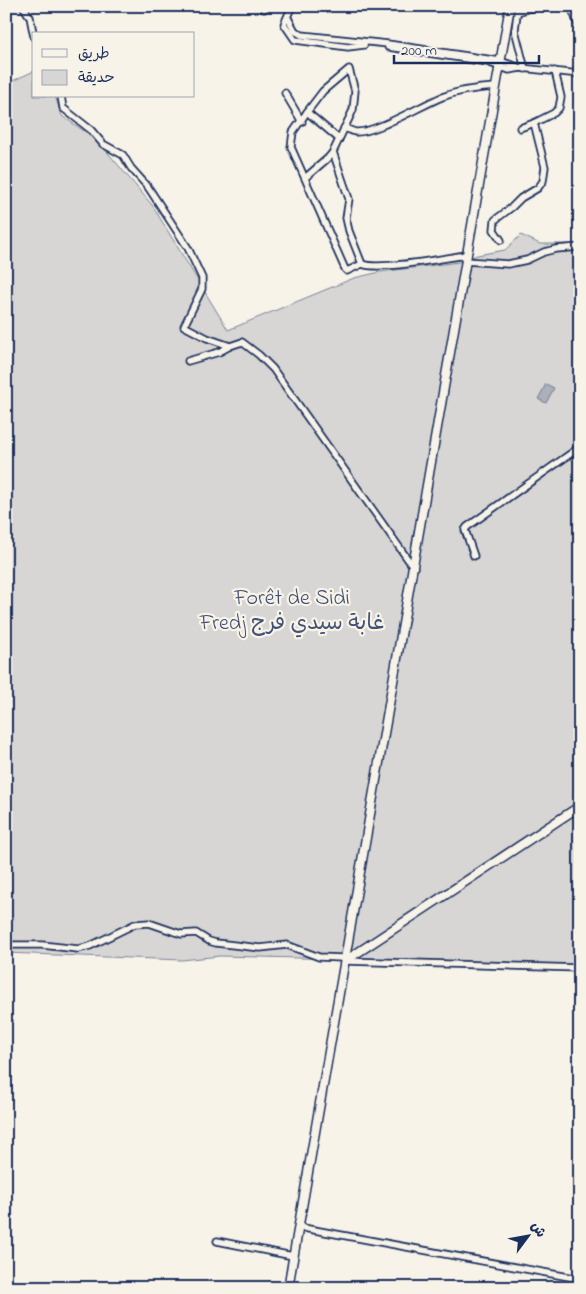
<svg xmlns="http://www.w3.org/2000/svg" width="586" height="1294" font-family="'Indie Flower','Playpen Sans Arabic',sans-serif">
<style>
.green{fill:#d7d6d4;stroke:#798299}
.water{fill:#acb0b9;stroke:#727c95}
.lines{fill:none;stroke-linecap:round;stroke-linejoin:round}
.minor-casing{stroke:#1b2f5e;stroke-width:9}
.major-casing{stroke:#1b2f5e;stroke-width:11}
.minor{stroke:#f7f3e8;stroke-width:5.5}
.major{stroke:#f7f3e8;stroke-width:8}
.labels{text-anchor:middle;dominant-baseline:central;stroke-width:4.5;stroke-linejoin:round;paint-order:stroke}
.park-label{font-size:22px;fill:#415076;stroke:#f7f3e8}
</style>
<rect width="100%" height="100%" fill="#f7f3e8"/>
<filter id="ink" filterUnits="userSpaceOnUse"><feTurbulence type="fractalNoise" baseFrequency=".02" numOctaves="2"/><feDisplacementMap in="SourceGraphic" scale="10" xChannelSelector="R" yChannelSelector="G"/><feConvolveMatrix kernelMatrix="1 2 1 2 8 2 1 2 1" color-interpolation-filters="sRGB"/></filter>
<g filter="url(#ink)">
<path class="green" d="M34 71V96H55L62 116 90 135 103 147 152 205 228 330 354 278 380 272 459 262 477 255 505 250 521 235 540 244H580V798L576 801 580 805V922L577 924 580 932V965L220 956 182 960 6 953V84Z"/>
<path class="water" d="M546 384 554 388 546 403 538 399Z"/>
<g class="lines">
<g class="minor-casing">
<g id="minor">
<path d="M23 6 30 17 34 37"/>
<path d="M292 6 284 24 295 40 348 47 364 45"/>
<path d="M518 6 515 30 525 69"/>
<path d="M264 9 266 6"/>
<path d="M517 12 538 6"/>
<path d="M288 18 295 31 302 35 388 44 500 61 521 68 580 74"/>
<path d="M388 47 487 62 509 70 521 68"/>
<path d="M285 93 302 122"/>
<path d="M61 96 63 108 91 130 103 144 123 155 131 168 148 187 188 248 202 278V289L184 326 207 338 230 346 242 342 259 355 273 369 414 568"/>
<path d="M307 112 339 139"/>
<path d="M344 128C348 129 352 131 355 132 374 134 422 105 442 97 460 90 476 88 496 87"/>
<path d="M520 128 534 123 554 113 559 108 561 97 555 71"/>
<path d="M333 152 349 199 346 218 349 231 362 264"/>
<path d="M305 178 328 158 333 152 353 110 355 91 349 69 323 91 307 112 293 132 291 147 345 269 347 271 362 264C379 271 445 258 466 255"/>
<path d="M501 240 494 230 495 220 512 207 521 198 538 188 543 181 545 167 534 123"/>
<path d="M465 261 508 264 527 260 544 252 556 249 580 247"/>
<path d="M188 361 219 352 230 346"/>
<path d="M474 556 465 530 467 527 580 447"/>
<path d="M6 945H42L78 949 90 946 135 924 149 923 181 934 196 933 209 941 216 943 260 948 287 945 319 957 342 958"/>
<path d="M345 961 580 968"/>
<path d="M298 1227 580 1279"/>
<path d="M217 1241 293 1256"/>
</g>
</g>
<g class="major-casing">
<g id="major">
<path d="M572 6 580 27"/>
<path d="M345 961 580 806"/>
<path d="M288 1288 510 6"/>
</g>
</g>
<use href="#minor" class="minor"/>
<use href="#major" class="major"/>
</g>
</g>
<g class="labels">
<g class="park-label">
<text x="292" y="599">Forêt de Sidi<tspan x="292" dy="25">Fredj غابة سيدي فرج</tspan></text>
</g>
</g>
<rect width="586" height="1294" fill="none" stroke="#f7f3e8" stroke-width="25"/>
<rect x="12" y="12" width="561" height="1269" fill="none" stroke="#1b2f5e" stroke-width="2" filter="url(#ink)"/>
<rect x="32" y="32" width="162" height="65" fill="#f7f3e8" stroke="#9fa5b1"/>
<rect x="42" y="49" width="25" height="8" fill="#f7f3e8" stroke="#9fa5b1"/>
<text x="78" y="58" font-size="15" fill="#1b2f5e">طريق</text>
<rect x="42" y="70" width="25" height="15" fill="#d7d6d4" stroke="#9fa5b1"/>
<text x="78" y="82" font-size="15" fill="#1b2f5e">حديقة</text>
<g transform="translate(528 1236) rotate(58)" stroke="#f7f3e8" stroke-width="4" paint-order="stroke">
<path d="M0-4L9 19L0 12L-9 19Z" fill="#1b2f5e"/>
<text y="-8" font-size="14" font-weight="bold" text-anchor="middle" fill="#1b2f5e">ش</text>
</g>
<path d="M394 55v8h145v-8" fill="none" stroke="#1b2f5e" stroke-width="2.5"/>
<text x="401" y="55" font-size="15" fill="#1b2f5e" stroke="#f7f3e8" stroke-width="4" paint-order="stroke">200 m</text>
</svg>
